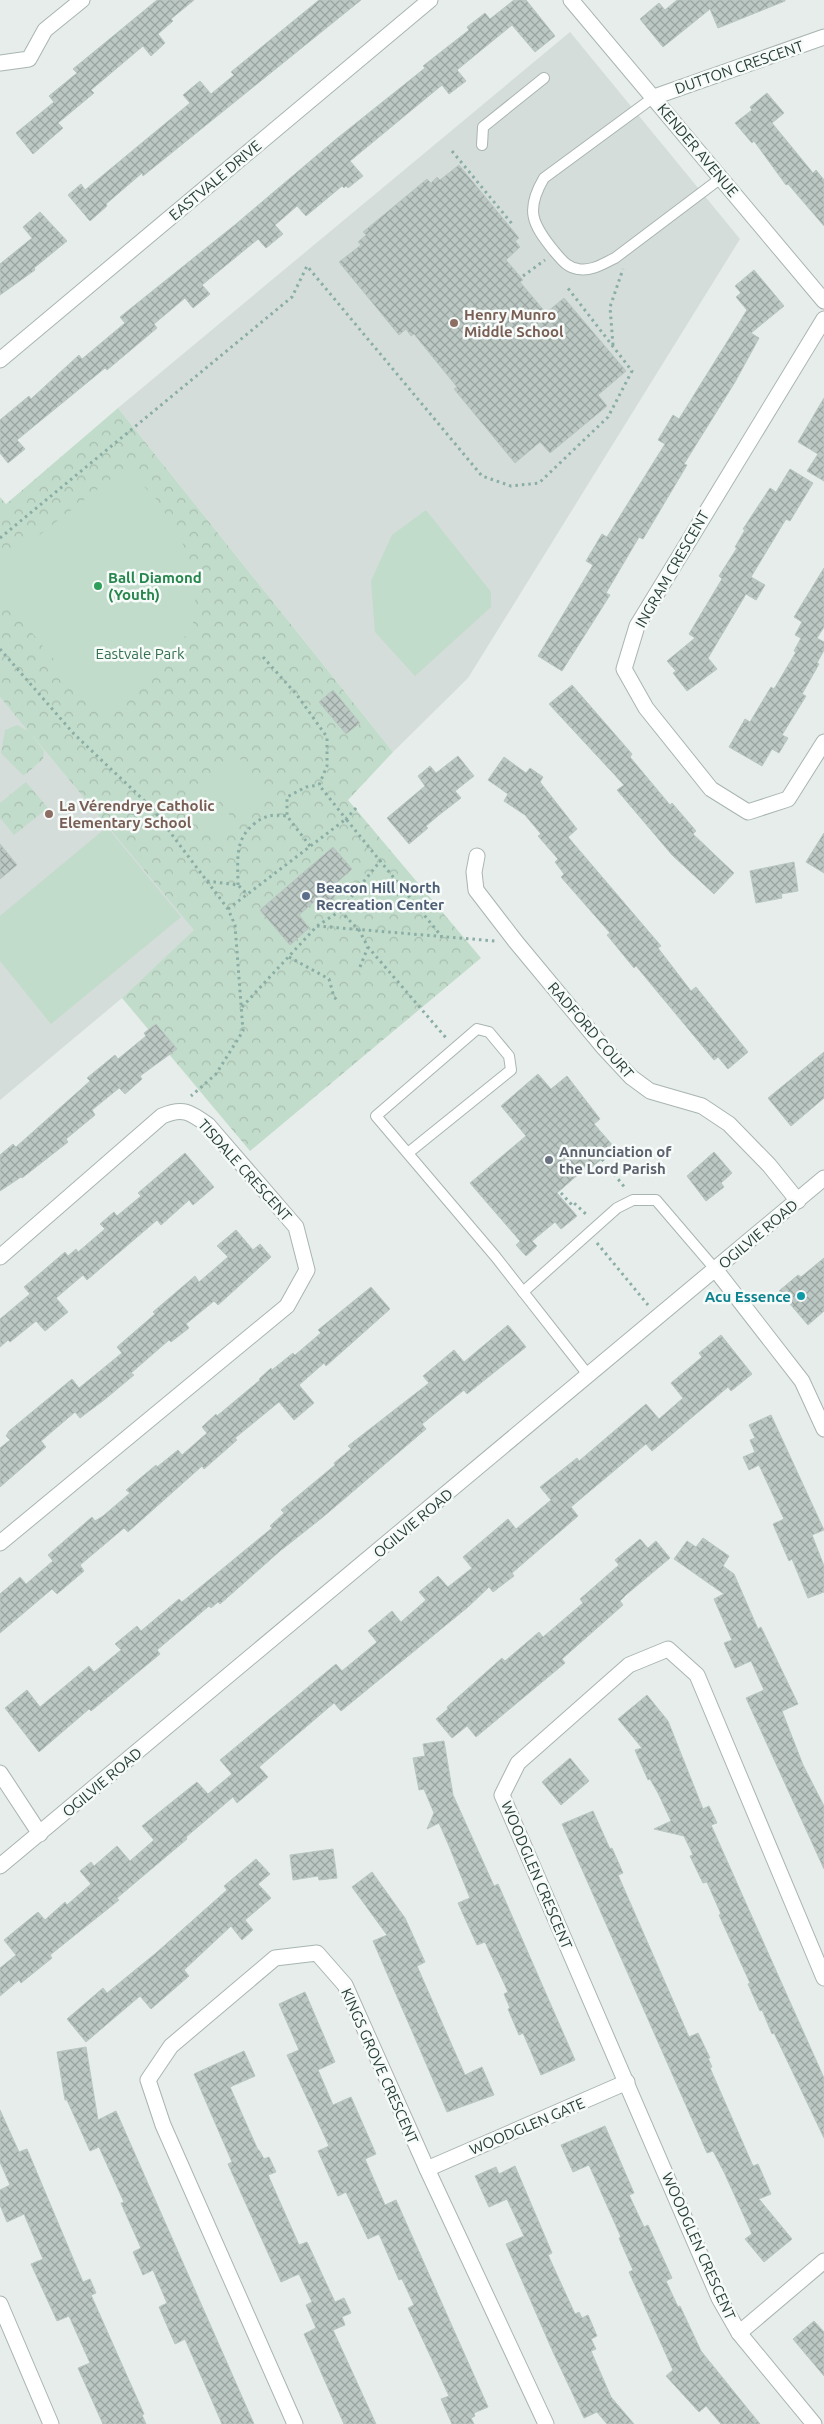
<svg xmlns="http://www.w3.org/2000/svg" width="824" height="2424" font-family="Ubuntu,sans-serif">
<style>
.built{fill:#d4ddda}
.forest{fill:url(#forest-crowns)}
.garden{fill:#c2dccb}
.building{fill:url(#building-cross-hatch);stroke:#b9c6c2}
.lines{fill:none;stroke-linecap:round;stroke-linejoin:round}
.service-casing{stroke:#a9b5b2;stroke-width:12}
.minor-casing{stroke:#a9b5b2;stroke-width:17}
.tertiary-casing{stroke:#a9b5b2;stroke-width:17}
.path{stroke:#8aada5;stroke-width:3;stroke-dasharray:2.5 4;stroke-linecap:butt}
.service{stroke:#fff;stroke-width:10}
.minor{stroke:#fff;stroke-width:15}
.tertiary{stroke:#fff;stroke-width:15}
.education-dot{fill:#8d6e63;stroke:#f6faf8;stroke-width:2}
.leisure-dot{fill:#2e9e5b;stroke:#f6faf8;stroke-width:2}
.service-dot{fill:#5c6f8a;stroke:#f6faf8;stroke-width:2}
.worship-dot{fill:#6b7280;stroke:#f6faf8;stroke-width:2}
.culture-dot{fill:#0f9aa8;stroke:#f6faf8;stroke-width:2}
.labels{text-anchor:middle;dominant-baseline:central;stroke-width:5;stroke-linejoin:round;paint-order:stroke}
.street-label{font-size:15px;fill:#273e39;stroke:#f6faf8}
.education-label{font-size:15px;font-weight:bold;fill:#785e54;stroke:#f6faf8;text-anchor:start}
.leisure-label{font-size:15px;font-weight:bold;fill:#27864d;stroke:#f6faf8;text-anchor:start}
.park-label{font-size:15px;fill:#357150;stroke:#f6faf8}
.service-label{font-size:15px;font-weight:bold;fill:#4e5e75;stroke:#f6faf8;text-anchor:start}
.worship-label{font-size:15px;font-weight:bold;fill:#5b616d;stroke:#f6faf8;text-anchor:start}
.culture-label{font-size:15px;font-weight:bold;fill:#0d838f;stroke:#f6faf8;text-anchor:end}
</style>
<defs>
<pattern id="forest-crowns" width="20" height="18" patternUnits="userSpaceOnUse" patternTransform="scale(1.25)"><rect width="20" height="18" fill="#c2dccb"/><path d="M2 6a3 3 0 1 1 6 0M12 15a3 3 0 1 1 6 0" fill="none" stroke="#a7beaf"/></pattern>
<pattern id="building-cross-hatch" width="8" height="8" patternUnits="userSpaceOnUse" patternTransform="scale(1.25)"><rect width="8" height="8" fill="#bcc8c4"/><path d="M0 0l8 8M0 8l8-8" fill="none" stroke="#99a4a0"/></pattern>
</defs>
<rect width="100%" height="100%" fill="#e6edeb"/>
<g class="built">
<path d="M570 32 740 239 468 678 393 752 118 408Z"/>
<path d="M0 697 195 930 122 998 0 1100Z"/>
</g>
<g class="forest">
<path d="M118 408 393 752 348 800 481 958 250 1151 122 998 194 930 31 734 44 751 43 759 26 774 23 775 1 753 5 730 17 725 28 731 0 697V497L6 504Z"/>
<path d="M26 782 48 808 14 835 0 818V803Z"/>
</g>
<g class="garden">
<path d="M126 467 156 499 180 537 197 578 193 624 168 662 137 692 103 719 0 594V566Z"/>
<path d="M426 510 491 592V607L415 676 375 632 371 581 392 535Z"/>
<path d="M235 753 272 796 242 823 204 779Z"/>
<path d="M201 781 239 826 221 841 183 797Z"/>
<path d="M107 827 181 917 51 1024 0 961V916Z"/>
</g>
<g class="building">
<path d="M157 0H194L171 19 173 21 158 34 165 43 151 56 143 46 91 90 94 93 58 123 63 128 33 154 16 133 54 102 49 96 77 73 73 69Z"/>
<path d="M319 0H361L143 176 142 173 106 204 107 206 90 221 68 195 81 184 85 190 190 103 183 95 200 81 211 94 234 75 231 72Z"/>
<path d="M514 0H526L555 36 535 52 512 25 457 70 466 81 449 94 442 85 350 161 363 176 348 188 346 186 344 188 342 186 306 216 297 206 275 225 283 234 266 248 258 239 202 285 210 294 193 308 185 298 154 324 157 328 107 370 105 368 17 440 25 449 8 463 0 453V420L29 396 31 399 79 355 82 359 125 323 120 317 236 224 335 140 425 68 423 66 469 30 467 27 485 13 490 19Z"/>
<path d="M677 0H785V1L718 28 710 9 663 47 640 19 659 3 665 10Z"/>
<path d="M767 93 784 113 772 123 813 173 816 170 824 180V226L788 184 786 185 754 141 752 143 735 123 752 110 750 107Z"/>
<path d="M459 165 519 238 515 241 520 247 506 260 523 280 520 282 546 313 564 298 626 371 598 395 607 406 550 453 540 442 515 463 454 389 457 387 414 334 411 336 406 329 399 335 339 262 361 245 358 242 366 235 363 232 427 179 431 183 437 177 440 180Z"/>
<path d="M40 212 67 241 34 268 35 270 0 295V264L32 238 23 227Z"/>
<path d="M754 270 784 306 751 333 759 338 735 382 684 464 687 465 643 539 639 537 606 593 610 595 562 671 538 656 593 565 586 561 602 534 607 537 665 444 658 440 673 415 679 419 747 310 736 297 741 293 735 286Z"/>
<path d="M824 398V481L807 471 818 454 798 442Z"/>
<path d="M790 469 813 483 790 521 786 519 751 577 765 585 756 600 746 594 708 658 717 669 687 691 673 673 676 671 667 661 695 638 689 634 722 579 719 576 737 548 735 547 745 530 743 529 770 488 776 492Z"/>
<path d="M824 568V627L817 638 824 642V650L817 663 819 664 802 694 806 696 782 735 788 738 779 753 772 749 762 766 729 747 745 719 750 722 771 687 774 689 796 652 794 651 801 638 795 635 802 622 794 617Z"/>
<path d="M572 685 632 754 630 757 670 805 672 803 696 831 693 834 734 873 714 894 672 855 617 790 624 785 549 704Z"/>
<path d="M333 690 360 723 346 734 319 702Z"/>
<path d="M458 756 474 776 455 791 461 798 439 815 426 826 428 828 409 844 387 818 425 786 418 776 430 766 436 773Z"/>
<path d="M504 757 526 773 530 768 543 777 540 782 577 829 568 837 661 946 658 948 691 991 696 987 748 1052 728 1069 718 1057 714 1060 636 966 634 968 607 935 610 933 561 877 564 874 555 862 558 859 538 836 541 834 525 815 504 801 508 794 488 780Z"/>
<path d="M824 833V873L806 862Z"/>
<path d="M0 844 17 865 0 879Z"/>
<path d="M333 847 352 869 332 887 336 892 331 906 316 900 299 915 309 928 290 945 260 910Z"/>
<path d="M794 862 798 891 781 894 782 898 756 903 750 871Z"/>
<path d="M156 1024 177 1049 140 1076 142 1079 125 1094 119 1088 92 1110 95 1115 66 1139 68 1142 22 1178 21 1177 0 1191V1155L13 1144 16 1147 90 1081 87 1078 115 1055 118 1059 146 1036 144 1033Z"/>
<path d="M824 1052V1098L791 1126 768 1098Z"/>
<path d="M538 1074 551 1089 567 1076 600 1119 594 1124 615 1148 591 1168 589 1165 557 1193 577 1216 561 1229 555 1222 532 1241 537 1246 526 1256 516 1245 520 1241 470 1183 526 1136 501 1106Z"/>
<path d="M714 1152 732 1173 721 1183 724 1187 706 1201 687 1176Z"/>
<path d="M185 1153 214 1187 193 1205 189 1200 161 1225 157 1220 87 1280 83 1275 56 1298 68 1312 45 1331 36 1321 10 1342 8 1340 0 1347V1319L30 1294 24 1287 65 1252 68 1256 76 1249 78 1252 105 1229 100 1224 114 1212 117 1216 141 1196 138 1193Z"/>
<path d="M236 1230 253 1250 260 1244 271 1257 218 1305 214 1301 186 1324 189 1328 171 1342 169 1340 131 1373 134 1375 104 1400 80 1418 75 1412 41 1441 46 1447 0 1487V1448L10 1440 6 1436 9 1431 72 1379 79 1388 122 1353 117 1347 155 1314 153 1312 195 1276 199 1282 228 1257 217 1246Z"/>
<path d="M824 1258V1311L808 1325 779 1291 798 1275 801 1277Z"/>
<path d="M371 1287 390 1309 326 1366 324 1363 299 1385 314 1403 294 1420 279 1402 235 1438 237 1440 204 1469 202 1466 128 1532 124 1528 80 1565 84 1571 57 1594 52 1589 0 1633V1594L20 1577 26 1584 53 1561 48 1555 92 1517 95 1521 103 1516 130 1493 126 1490 156 1465 157 1467 178 1450 182 1455 207 1433 202 1427 216 1414 217 1416 260 1380 259 1379 271 1368 272 1370 293 1353 295 1355 321 1333 318 1330Z"/>
<path d="M508 1325 526 1347 467 1394 464 1390 422 1424 426 1429 323 1517 280 1551 220 1604 218 1602 211 1608 209 1606 157 1650 160 1654 91 1711 89 1709 39 1752 5 1708 27 1690 40 1707 89 1666 94 1672 121 1650 115 1644 137 1626 141 1631 179 1599 182 1602 272 1528 270 1526 284 1513 281 1510 335 1465 334 1463 351 1449 348 1446 429 1383 423 1376 454 1350 464 1362Z"/>
<path d="M721 1335 752 1374 731 1391 728 1387 652 1451 646 1444 615 1470 571 1507 578 1516 512 1573 514 1576 493 1592 489 1587 468 1607 341 1711 334 1703 259 1767 268 1777 237 1803 233 1797 186 1837 187 1839 117 1898 119 1900 50 1955 52 1958 21 1983 19 1980 0 1996V1968L16 1955 4 1940 38 1912 45 1920 65 1902 67 1905 91 1884 80 1871 91 1862 94 1866 117 1846 130 1861 154 1840 142 1826 197 1782 208 1794 232 1774 220 1760 336 1664 342 1671 377 1642 368 1631 392 1611 401 1622 426 1600 419 1592 438 1576 448 1587 472 1568 463 1557 508 1519 516 1529 551 1500 540 1487 577 1458 579 1461 646 1404 659 1419 683 1398 671 1383 702 1357 699 1353Z"/>
<path d="M771 1415 824 1530 812 1535 824 1566V1592L808 1598 792 1559 789 1561 773 1524 784 1519 759 1465 749 1470 743 1457 755 1452 750 1440 755 1438 749 1425Z"/>
<path d="M703 1538 729 1556 723 1566 734 1574 758 1629 761 1627 798 1704 782 1711 803 1765 824 1806V1869L746 1698 764 1690 751 1661 735 1668 724 1643 732 1640 714 1599 724 1594 674 1559 687 1541 696 1547Z"/>
<path d="M640 1539 648 1548 656 1541 670 1558 627 1594 620 1601 623 1605 562 1659 565 1663 476 1737 467 1726 452 1738 436 1719 448 1709 447 1707 502 1658 505 1661 539 1632 543 1637 583 1603 580 1599 619 1565 615 1560Z"/>
<path d="M647 1695 668 1721 703 1809 709 1806 717 1823 711 1825 824 2078V2138L774 2033 772 2034 762 2010 760 2011 748 1984 750 1983 719 1915 721 1914 707 1882 703 1883 690 1856 693 1855 684 1836 654 1829 671 1821 658 1793 650 1779 648 1780 637 1755 635 1750 642 1748 618 1719Z"/>
<path d="M444 1741 453 1795 494 1886 498 1884 575 2060 541 2075 523 2033 519 2035 508 2009 510 2008 504 1994 508 1992 485 1942 477 1945 458 1903 470 1898 449 1846 439 1823 427 1829 434 1813 424 1789 419 1790 413 1758 425 1756 423 1744Z"/>
<path d="M570 1758 589 1781 561 1805 542 1782Z"/>
<path d="M593 1811 610 1849 612 1848 623 1873 618 1875 689 2037 698 2033 710 2058H708L712 2067 710 2068 753 2166 758 2164 771 2194 759 2199 792 2239 764 2262 745 2239 752 2234 724 2172 713 2151 707 2153 562 1824Z"/>
<path d="M333 1849 337 1878 319 1880 318 1876 293 1880 290 1855Z"/>
<path d="M256 1859 270 1874 258 1884 271 1898 245 1920 253 1930 242 1940 231 1926 184 1970 189 1976 151 2009 140 1996 86 2042 67 2019 103 1988 107 1993 156 1953 227 1890 224 1886Z"/>
<path d="M372 1872 405 1918 425 1962 417 1966 465 2075 482 2067 494 2095 447 2112 373 1941 387 1935 352 1887Z"/>
<path d="M305 1992 335 2062 318 2070 333 2105 351 2097 376 2154 365 2159 385 2205 396 2200 488 2407 474 2413 475 2416 471 2418 474 2424H452L441 2399 449 2396 408 2308 414 2305 402 2279 399 2280 379 2234 368 2239 346 2192 338 2196 318 2151 329 2146 287 2055 299 2050 279 2004Z"/>
<path d="M86 2047 98 2120 116 2111 254 2424H222L185 2339 175 2344 159 2307 167 2303 153 2270 143 2275 133 2252 141 2248 121 2203 124 2202 99 2147 90 2151 67 2100H65L57 2052Z"/>
<path d="M244 2051 255 2076 230 2087 258 2150H259L264 2159 269 2157 276 2172 268 2175 299 2245 307 2242 335 2302 344 2298 351 2313 342 2317 345 2325 333 2330 376 2424H344L304 2334 316 2328 306 2305 312 2302 299 2274 281 2282 228 2164 232 2162 194 2074Z"/>
<path d="M0 2110 19 2152 27 2149 83 2282 90 2279 96 2293 91 2295 144 2414 142 2415 146 2424H103L78 2368 90 2363 69 2316 57 2321 31 2264 43 2259 24 2214 7 2222 0 2205V2190L10 2185 0 2162Z"/>
<path d="M605 2126 634 2193 629 2195 644 2227 648 2225 672 2278 666 2281 678 2307 680 2306 701 2351 760 2424H721L706 2406 699 2412 666 2376 673 2370 629 2272 633 2270 619 2238 621 2237 589 2165 573 2172 561 2145Z"/>
<path d="M515 2166 552 2253 548 2255 575 2314 579 2312 582 2318 588 2315 597 2336 591 2339 596 2349 591 2351 611 2397 634 2424H607L597 2412 584 2418 553 2352 506 2244 524 2236 507 2199 489 2207 475 2176 496 2167 499 2174Z"/>
<path d="M814 2321 824 2332V2376L793 2339Z"/>
</g>
<g class="lines">
<g class="service-casing">
<g id="service">
<path d="M654 97 544 178C525 210 532 224 554 251 562 260 566 267 578 269 591 272 604 263 615 258L721 178"/>
<path d="M482 145 483 127 544 78"/>
<path d="M408 1153 511 1070 509 1056 489 1032 477 1029 376 1116 495 1256 589 1376"/>
<path d="M523 1292 617 1208 633 1200H656L715 1269"/>
</g>
</g>
<g class="minor-casing">
<g id="minor">
<path d="M571 0 824 301"/>
<path d="M0 63 29 59 45 30 82 0"/>
<path d="M654 97 824 37"/>
<path d="M824 319 637 626 624 669 646 708 711 789 748 812 788 799 824 742"/>
<path d="M477 856 474 872 476 890 516 942 604 1048 631 1077 650 1091 702 1106 729 1124 769 1165 798 1201"/>
<path d="M0 1257 162 1116C183 1107 190 1112 208 1125L296 1227 307 1270 287 1306 0 1543"/>
<path d="M715 1269 802 1381 824 1429"/>
<path d="M427 2169 627 2082"/>
<path d="M739 2333 824 2261"/>
<path d="M295 2424 163 2125 148 2080 171 2046 275 1958 317 1953 345 1985 427 2169 546 2424"/>
<path d="M814 2424 739 2333 719 2298 502 1795 518 1763 629 1665 668 1649 697 1675 824 1978"/>
</g>
</g>
<g class="tertiary-casing">
<g id="tertiary">
<path d="M0 360 430 0"/>
<path d="M0 1773 40 1834"/>
<path d="M0 1866 824 1178"/>
<path d="M0 2304 51 2424"/>
</g>
</g>
<g class="path">
<path d="M452 151 513 225"/>
<path d="M523 276 545 260"/>
<path d="M613 345 610 307 623 269"/>
<path d="M0 538 292 297 307 266 482 476 511 486 539 483 608 417 632 371 567 287"/>
<path d="M0 649 74 734 151 807 228 909 235 925 243 1031 216 1074 191 1096"/>
<path d="M263 657 297 695 327 737V766L319 785 346 819 357 807"/>
<path d="M310 846 287 816V797L306 787 319 785"/>
<path d="M207 881 238 885 247 894"/>
<path d="M238 885C238 861 234 840 254 824 265 815 273 814 287 816"/>
<path d="M228 909 346 819 442 937"/>
<path d="M340 911 359 930 368 947 447 1039"/>
<path d="M317 926 495 941"/>
<path d="M289 957 329 979 334 997 339 1002"/>
<path d="M360 967 368 947"/>
<path d="M242 1007 317 926 340 911 381 860"/>
<path d="M602 1159 626 1189"/>
<path d="M561 1193 572 1205 574 1203 588 1216"/>
<path d="M597 1243 648 1305"/>
</g>
<use href="#service" class="service"/>
<use href="#minor" class="minor"/>
<use href="#tertiary" class="tertiary"/>
</g>
<g class="education-dot">
<circle cx="454" cy="323" r="5"/>
<circle cx="49" cy="814" r="5"/>
</g>
<circle class="leisure-dot" cx="98" cy="586" r="5"/>
<circle class="service-dot" cx="306" cy="896" r="5"/>
<circle class="worship-dot" cx="549" cy="1160" r="5"/>
<circle class="culture-dot" cx="801" cy="1296" r="5"/>
<g class="labels">
<g class="street-label">
<text transform="translate(739 67) rotate(-19)">DUTTON CRESCENT</text>
<text transform="translate(698 150) rotate(50)">KENDER AVENUE</text>
<text transform="translate(215 180) rotate(-40)">EASTVALE DRIVE</text>
<text transform="translate(672 569) rotate(-60)">INGRAM CRESCENT</text>
<text transform="translate(591 1030) rotate(49)">RADFORD COURT</text>
<text transform="translate(245 1170) rotate(48)">TISDALE CRESCENT</text>
<text transform="translate(758 1234) rotate(-40)">OGILVIE ROAD</text>
<text transform="translate(413 1523) rotate(-40)">OGILVIE ROAD</text>
<text transform="translate(102 1782) rotate(-40)">OGILVIE ROAD</text>
<text transform="translate(537 1875) rotate(67)">WOODGLEN CRESCENT</text>
<text transform="translate(380 2066) rotate(66)">KINGS GROVE CRESCENT</text>
<text transform="translate(527 2126) rotate(-23)">WOODGLEN GATE</text>
<text transform="translate(699 2246) rotate(66)">WOODGLEN CRESCENT</text>
</g>
<g class="education-label">
<text x="464" y="314">Henry Munro<tspan x="464" dy="17">Middle School</tspan></text>
<text x="59" y="805">La Vérendrye Catholic<tspan x="59" dy="17">Elementary School</tspan></text>
</g>
<g class="leisure-label">
<text x="108" y="577">Ball Diamond<tspan x="108" dy="17">(Youth)</tspan></text>
</g>
<g class="park-label">
<text x="140" y="653">Eastvale Park</text>
</g>
<g class="service-label">
<text x="316" y="887">Beacon Hill North<tspan x="316" dy="17">Recreation Center</tspan></text>
</g>
<g class="worship-label">
<text x="559" y="1151">Annunciation of<tspan x="559" dy="17">the Lord Parish</tspan></text>
</g>
<g class="culture-label">
<text x="791" y="1296">Acu Essence</text>
</g>
</g>
</svg>
